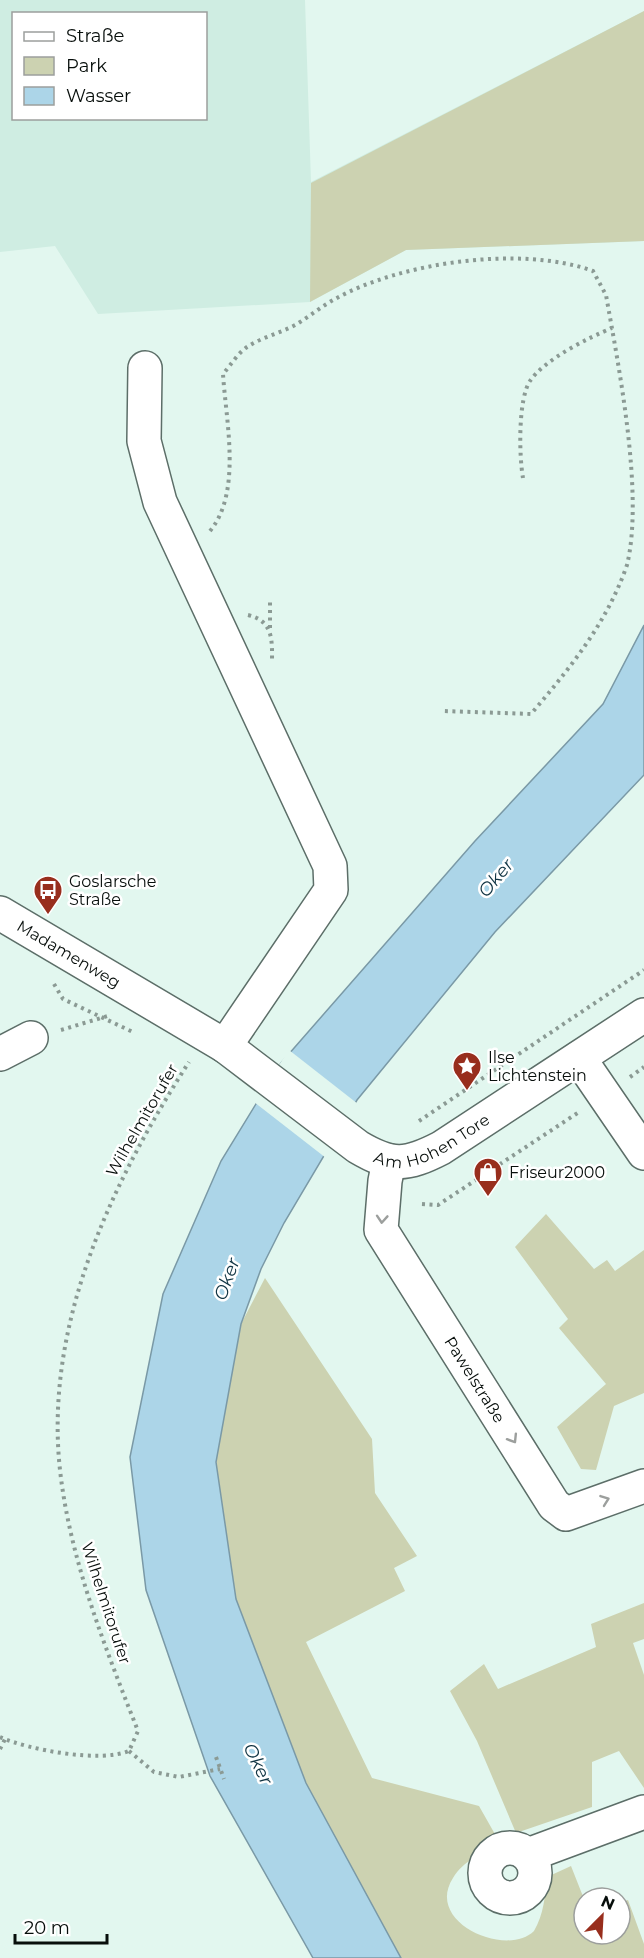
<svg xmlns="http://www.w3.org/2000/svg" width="644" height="1958" font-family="Montserrat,sans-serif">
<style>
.built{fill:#cfede2;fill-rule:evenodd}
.green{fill:#ccd2b1}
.water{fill:#acd5e8;stroke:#7a99a6;stroke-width:1.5}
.pier{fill:#e2f7ef}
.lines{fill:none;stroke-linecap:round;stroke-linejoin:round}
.minor-casing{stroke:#5c6e68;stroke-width:36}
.path{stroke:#8b9a94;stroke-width:4;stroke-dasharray:3 4.5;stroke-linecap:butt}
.minor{stroke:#fff;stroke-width:33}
.oneway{stroke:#9c9f9d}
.labels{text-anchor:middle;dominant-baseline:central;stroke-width:5;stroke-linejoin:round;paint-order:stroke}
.poi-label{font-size:16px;fill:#070e0b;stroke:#fff;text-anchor:start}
.street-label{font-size:16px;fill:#070e0b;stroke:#fff}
.water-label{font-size:18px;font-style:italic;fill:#103443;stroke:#fff}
</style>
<rect width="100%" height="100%" fill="#e2f7ef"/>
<path class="built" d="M0 0H305L311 182 644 11V241L406 250 310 302 98 314 55 246 0 252ZM14 14H206V118H14Z"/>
<g class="green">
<path d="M644 11V241L406 250 310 302 311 183Z"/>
<path d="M546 1214 594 1269 607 1260 615 1271 644 1250V1393L614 1406 596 1470 581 1469 557 1427 606 1384 559 1328 568 1319 515 1247Z"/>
<path d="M265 1278 372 1439 375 1493 417 1556 394 1568 405 1591 306 1642 372 1778 479 1806 500 1843C483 1853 463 1861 453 1878 424 1923 507 1958 534 1931 544 1914 545 1896 547 1877L571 1866 584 1899V1934H620V1903L628 1900 644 1944V1958H401L396 1951 306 1783 236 1599 216 1462 241 1324Z"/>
<path d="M644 1603V1639L633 1643 644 1675V1788L619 1751 592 1762V1807L516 1833 477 1741 450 1691 484 1664 498 1689 596 1647 591 1624Z"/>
</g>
<path class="water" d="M644 625V775L495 932 357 1100 284 1223 261 1269 241 1324 216 1462 236 1599 306 1783 401 1958H313L210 1776 146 1590 130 1457 163 1294 221 1161 281 1063 475 841 603 704Z"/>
<path class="pier" d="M289 1050 358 1104 326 1158 254 1102Z"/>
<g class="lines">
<g class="minor-casing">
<g id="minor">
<path d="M145 368 144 441 160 502 330 866 331 890 225 1046"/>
<path id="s1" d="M0 913 225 1046 358 1147C392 1167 406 1166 441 1148L644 1015"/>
<path d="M0 1054 31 1038"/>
<path d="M579 1058 644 1153"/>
<path id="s2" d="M389 1161 385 1181 381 1230 554 1505 566 1514 644 1486"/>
<circle cx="510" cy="1873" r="25"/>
<path d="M528 1855 644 1812"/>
</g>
</g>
<g class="path">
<path d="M523 478C519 456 518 399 530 381 545 359 588 338 612 328"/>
<path d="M210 531C242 492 226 422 223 374 230 366 238 353 247 347 262 337 281 333 297 324 310 316 322 306 335 299 401 262 522 245 593 271L606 295C619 368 644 495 627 565 607 623 570 668 531 714L444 711"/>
<path d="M248 615C274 621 272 641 272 663"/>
<path d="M270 628V599"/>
<path d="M54 984 63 999 135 1033"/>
<path d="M61 1030 111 1015"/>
<path d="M630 1077 644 1067"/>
<path d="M419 1121 644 970"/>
<path d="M422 1204 438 1205 579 1112"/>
<path d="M0 1737C29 1750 100 1763 129 1751L138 1731C105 1647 70 1560 60 1470 44 1324 112 1182 189 1062"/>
<path d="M0 1749 5 1739"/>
<path d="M129 1751 154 1772 179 1777 220 1769"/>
<path d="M216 1757 224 1779"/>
</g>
<use href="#minor" class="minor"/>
</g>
<defs><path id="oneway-chevron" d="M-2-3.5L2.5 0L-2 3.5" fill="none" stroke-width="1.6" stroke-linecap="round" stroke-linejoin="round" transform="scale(1.5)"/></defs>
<g class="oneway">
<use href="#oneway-chevron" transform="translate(382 1219) rotate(94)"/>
<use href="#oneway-chevron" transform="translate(513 1439) rotate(58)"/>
<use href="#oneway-chevron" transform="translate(605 1500) rotate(-20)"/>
</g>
<defs>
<g id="bus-pin" transform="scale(1.5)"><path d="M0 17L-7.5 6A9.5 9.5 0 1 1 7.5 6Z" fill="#982e1d" stroke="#fff"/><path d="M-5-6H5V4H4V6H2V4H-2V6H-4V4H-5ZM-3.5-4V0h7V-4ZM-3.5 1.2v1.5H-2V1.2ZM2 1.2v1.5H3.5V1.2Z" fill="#fff"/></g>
<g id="sight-pin" transform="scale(1.5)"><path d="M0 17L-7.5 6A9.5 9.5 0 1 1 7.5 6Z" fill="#982e1d" stroke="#fff"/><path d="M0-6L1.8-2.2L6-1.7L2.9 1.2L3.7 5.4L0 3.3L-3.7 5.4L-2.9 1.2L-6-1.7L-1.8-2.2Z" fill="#fff"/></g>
<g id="shop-pin" transform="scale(1.5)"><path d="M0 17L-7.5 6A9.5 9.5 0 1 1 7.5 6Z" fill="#982e1d" stroke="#fff"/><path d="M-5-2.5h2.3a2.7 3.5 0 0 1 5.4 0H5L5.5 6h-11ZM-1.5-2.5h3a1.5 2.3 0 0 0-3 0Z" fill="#fff"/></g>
</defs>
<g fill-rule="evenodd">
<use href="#bus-pin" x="48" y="890"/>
<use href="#sight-pin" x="467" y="1066"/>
<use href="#shop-pin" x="488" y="1172"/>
</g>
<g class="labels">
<g class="poi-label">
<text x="69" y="881">Goslarsche<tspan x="69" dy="18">Straße</tspan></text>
<text x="488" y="1057">Ilse<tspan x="488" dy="18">Lichtenstein</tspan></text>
<text x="509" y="1172">Friseur2000</text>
</g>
<g class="street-label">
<text stroke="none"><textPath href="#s1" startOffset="80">Madamenweg</textPath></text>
<text transform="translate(142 1120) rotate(-60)">Wilhelmitorufer</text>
<text stroke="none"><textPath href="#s1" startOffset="510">Am Hohen Tore</textPath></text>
<text stroke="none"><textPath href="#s2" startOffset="246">Pawelstraße</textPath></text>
<text transform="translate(106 1603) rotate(72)">Wilhelmitorufer</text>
</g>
<g class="water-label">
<text transform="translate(496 878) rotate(-50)">Oker</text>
<text transform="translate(227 1279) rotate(-70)">Oker</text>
<text transform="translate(258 1764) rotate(64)">Oker</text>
</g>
</g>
<rect x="12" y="12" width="195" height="108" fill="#ffffff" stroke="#9c9f9d" stroke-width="1.5"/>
<rect x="24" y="32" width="30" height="9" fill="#ffffff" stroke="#9c9f9d" stroke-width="1.5"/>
<text x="66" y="42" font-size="18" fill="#070e0b">Straße</text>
<rect x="24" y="57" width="30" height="18" fill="#ccd2b1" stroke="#9c9f9d" stroke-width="1.5"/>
<text x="66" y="72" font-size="18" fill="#070e0b">Park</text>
<rect x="24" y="87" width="30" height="18" fill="#acd5e8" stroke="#9c9f9d" stroke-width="1.5"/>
<text x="66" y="102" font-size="18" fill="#070e0b">Wasser</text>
<g transform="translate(602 1916) rotate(24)"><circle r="28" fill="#ffffff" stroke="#9c9f9d" stroke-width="1.5"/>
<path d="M0-4.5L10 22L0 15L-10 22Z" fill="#982e1d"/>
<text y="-9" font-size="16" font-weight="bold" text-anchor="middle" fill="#070e0b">N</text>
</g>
<path d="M15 1934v9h92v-9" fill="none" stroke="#070e0b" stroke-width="3"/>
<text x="24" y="1934" font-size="18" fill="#070e0b" stroke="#ffffff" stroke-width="4.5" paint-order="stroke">20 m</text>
</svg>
